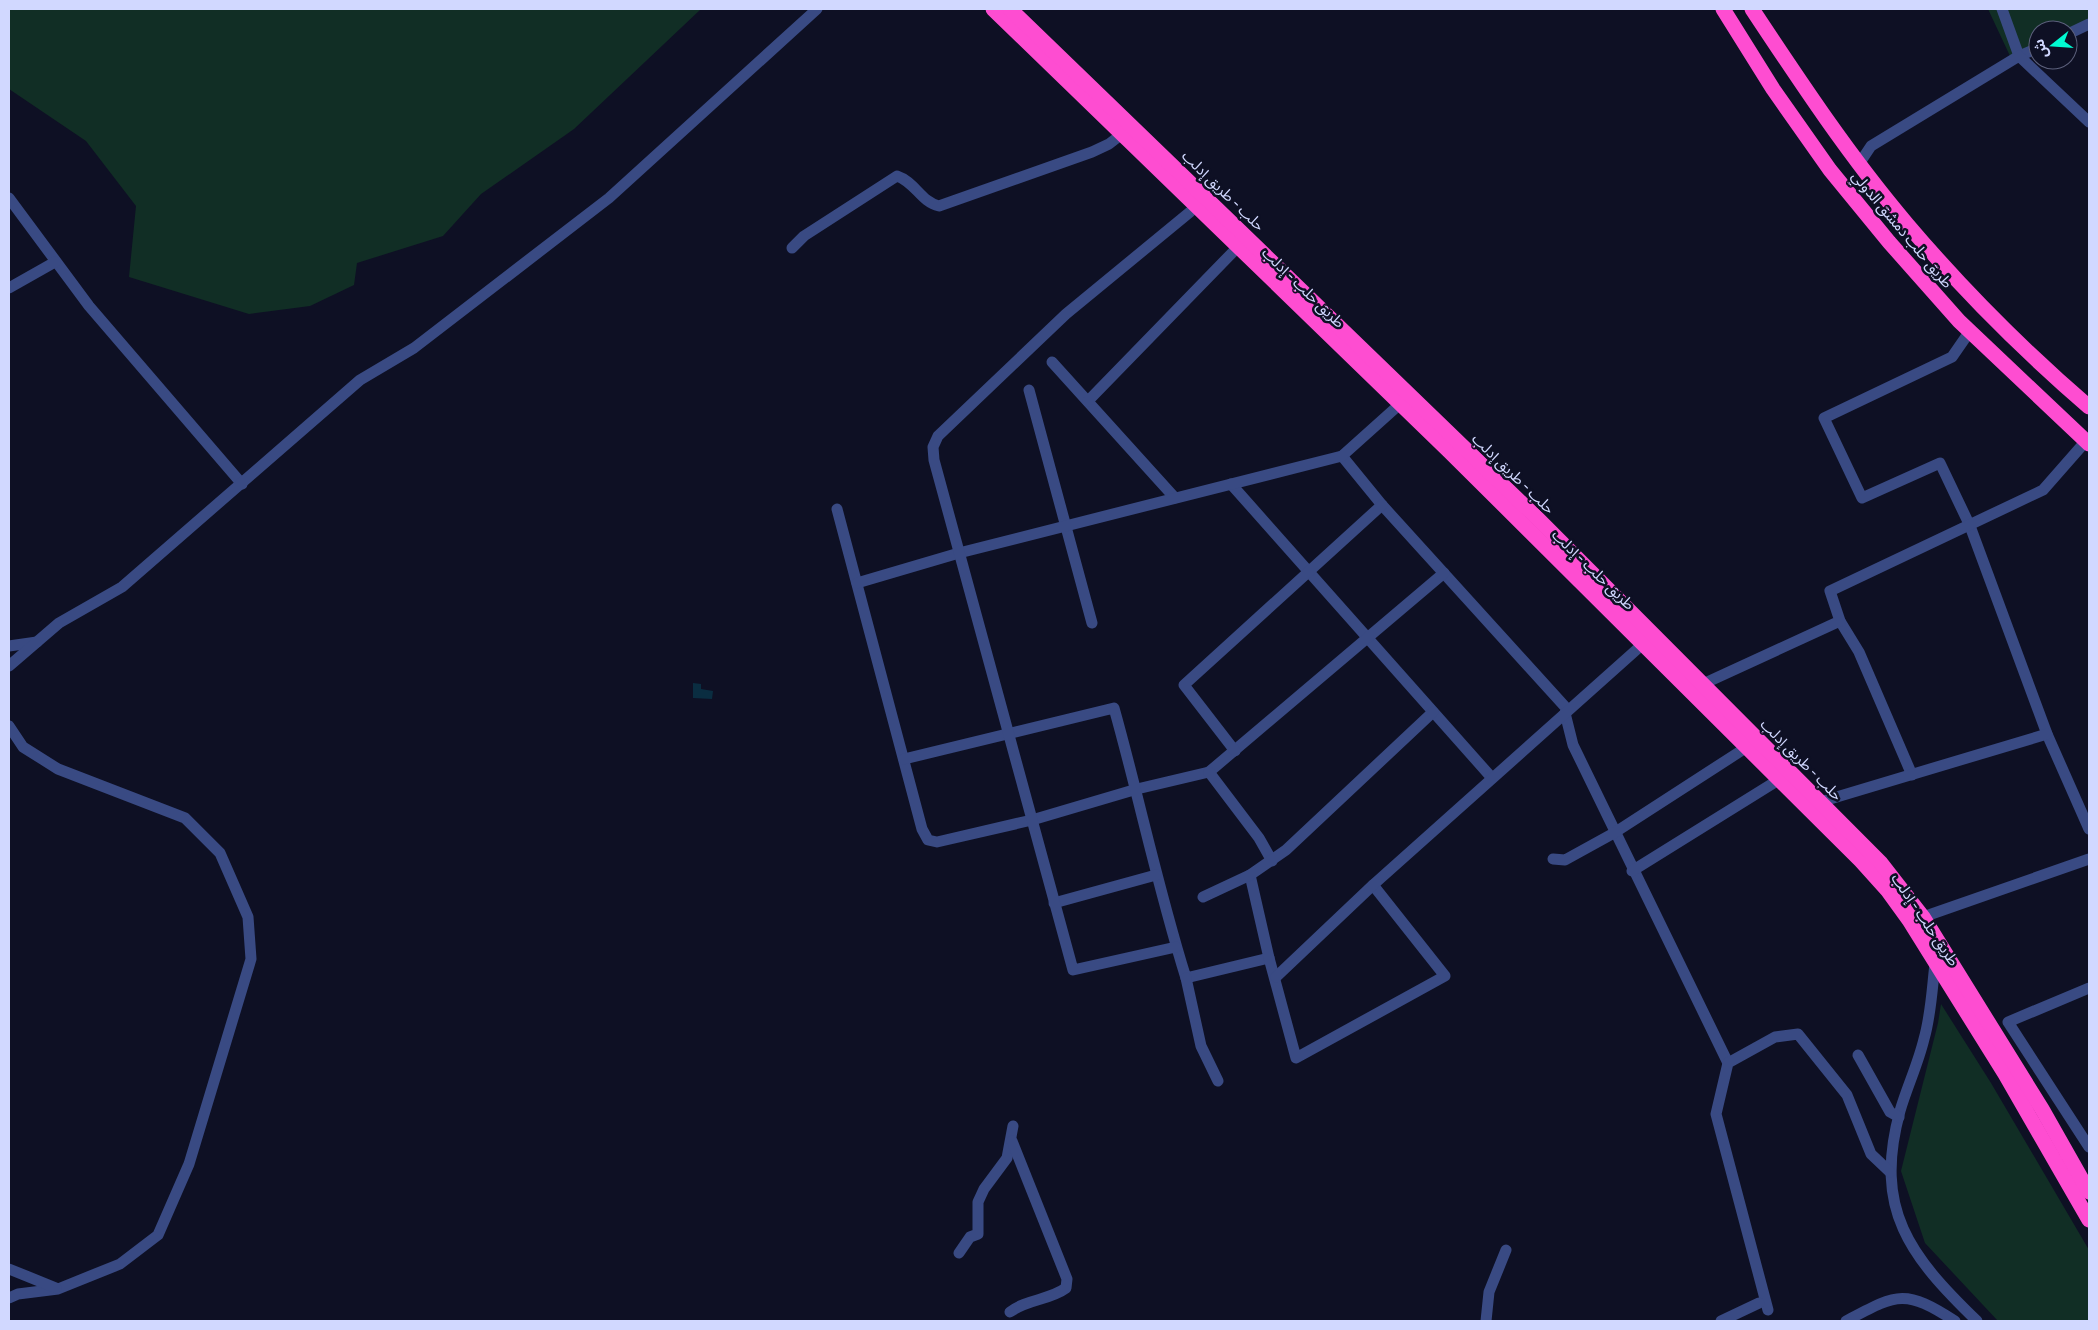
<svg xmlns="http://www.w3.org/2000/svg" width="2098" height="1330" font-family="Commissioner,'Noto Sans Arabic',sans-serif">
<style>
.green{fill:#112e25}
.water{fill:#0a2d41}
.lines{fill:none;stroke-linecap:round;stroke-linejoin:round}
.minor{stroke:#394a83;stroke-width:11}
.highway{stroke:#fe4dd1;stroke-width:15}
.labels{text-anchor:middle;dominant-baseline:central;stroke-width:5;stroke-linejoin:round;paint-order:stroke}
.street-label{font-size:15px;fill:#d1d8ff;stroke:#0e1024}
</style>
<rect width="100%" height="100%" fill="#0e1024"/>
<g class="green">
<path d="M9 9H701L574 129 481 194 443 236 357 263 354 285 310 306 249 314 129 277 136 206 86 141 9 89Z"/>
<path d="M1988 9H2089V19L2065 30H2038V43L2010 56Z"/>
<path d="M1941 1004 1991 1083 2089 1250V1321H1998L1925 1243 1901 1171 1938 1023Z"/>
</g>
<path class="water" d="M693 683 701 684V689L713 691 712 699 693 698Z"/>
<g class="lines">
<g class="minor">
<path d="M2002 9 2019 56 2038 48"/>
<path d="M2068 34 2089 24"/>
<path d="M1859 164 1871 146 2019 56 2089 122"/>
<path d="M9 198 89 306 242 484"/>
<path d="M792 248 804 236 897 176C915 182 921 202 939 206L1092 152 1109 144 1127 130"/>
<path d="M9 288 55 262"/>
<path d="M1970 331 1952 357 1824 418 1862 498 1940 463 1970 526 2047 734 2089 829"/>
<path d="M1052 362 1175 498"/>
<path d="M1029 390 1092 623"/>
<path d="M1088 401 1233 252"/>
<path d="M1342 456 1382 505 1568 710"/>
<path d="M1231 484 1492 778"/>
<path d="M837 509 922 829 928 840 937 842 1032 820 1137 789 1209 772 1444 573"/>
<path d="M857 583 959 553 1342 456 1400 404"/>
<path d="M1840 621 1859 652 1912 775"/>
<path d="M9 646 37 642"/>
<path d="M9 666 59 623 122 587 360 380 414 348 609 198 817 9"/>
<path d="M1703 684 1840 621 1830 591 2043 490 2086 441"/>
<path d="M1565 713 1573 745 1728 1063"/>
<path d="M9 726 23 747 58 769 185 818 220 853 248 917 251 959 189 1164 158 1235 120 1264 58 1289 18 1294 9 1298"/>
<path d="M1235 751 1184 685 1382 505"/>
<path d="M904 759 1114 708C1139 797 1158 889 1186 978L1269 958"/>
<path d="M1209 772 1259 838 1272 861"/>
<path d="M1820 802 2047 734"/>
<path d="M1553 859 1565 860 1614 833 1747 747"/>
<path d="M1632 871 1780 779"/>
<path d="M1250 875 1269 958 1296 1058 1445 976 1373 885"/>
<path d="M1203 897 1250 875 1286 850 1433 712"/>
<path d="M1054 903 1156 875"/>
<path d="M1923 917 2089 859"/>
<path d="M1176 947 1073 970 934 460 933 447 938 436 1066 314 1190 212"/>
<path d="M1935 964C1932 989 1931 1015 1924 1039 1918 1064 1907 1087 1900 1111 1873 1210 1910 1256 1977 1321"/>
<path d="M1276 977 1373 885 1644 643"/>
<path d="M1186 978 1201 1046 1218 1081"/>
<path d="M2089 988 2008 1022 2089 1147"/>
<path d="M1858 1055 1890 1112 1899 1117"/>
<path d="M959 1253 970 1237 978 1234V1202L984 1189 1007 1158 1013 1126"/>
<path d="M9 1269 56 1288"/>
<path d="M1768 1310 1716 1114 1728 1063 1775 1037 1798 1034 1847 1095 1871 1154 1890 1172"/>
<path d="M1010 1312C1027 1299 1050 1300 1066 1288L1067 1279 1012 1141"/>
<path d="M1486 1321 1489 1292 1506 1250"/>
<path d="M1721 1321 1759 1303"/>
<path d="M1846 1321C1897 1294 1904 1288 1955 1321"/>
</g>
<g class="highway">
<path d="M993 9 1448 450 1861 861 1888 891 1909 920 2005 1074 2089 1220"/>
<path d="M1010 9 1536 517 1881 863 1923 917 2042 1109 2089 1192"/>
<path d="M1723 9 1773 89 1830 170 1889 242 1959 321 2089 444"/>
<path d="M1752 9C1801 83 1850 157 1907 224 1963 290 2024 351 2089 407"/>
</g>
</g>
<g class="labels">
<g class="street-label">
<text transform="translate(1224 190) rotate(44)">حلب - طريق إدلب</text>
<text transform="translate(1903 229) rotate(50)">طريق حلب دمشق الدولي</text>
<text transform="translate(1304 287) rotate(44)">طريق حلب - إدلب</text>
<text transform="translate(1514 473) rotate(44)">حلب - طريق إدلب</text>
<text transform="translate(1594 569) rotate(44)">طريق حلب - إدلب</text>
<text transform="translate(1802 759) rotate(45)">حلب - طريق إدلب</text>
<text transform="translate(1926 919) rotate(56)">طريق حلب - إدلب</text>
</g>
</g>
<rect width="2098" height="1330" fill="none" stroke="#d1d8ff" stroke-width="20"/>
<g transform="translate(2053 45) rotate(253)"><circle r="24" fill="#0e1024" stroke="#5c607c"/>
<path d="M0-4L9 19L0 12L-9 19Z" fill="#01fbd2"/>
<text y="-8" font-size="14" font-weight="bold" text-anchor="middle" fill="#d1d8ff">ش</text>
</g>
</svg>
